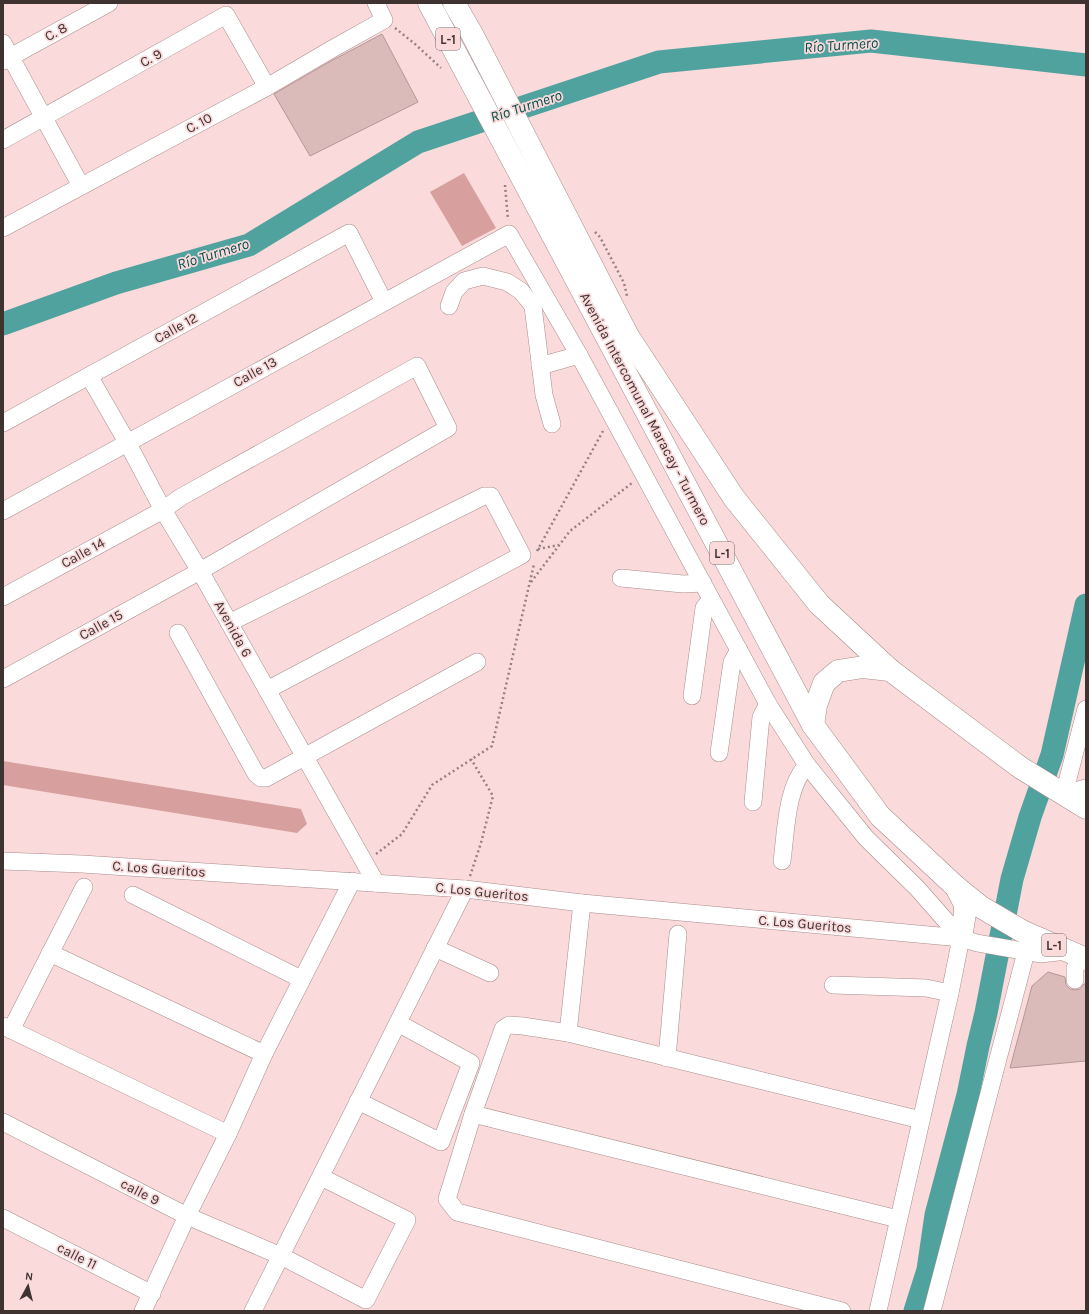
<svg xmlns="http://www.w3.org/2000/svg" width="1089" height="1314" font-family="Karla,sans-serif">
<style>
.green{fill:#d7a09f}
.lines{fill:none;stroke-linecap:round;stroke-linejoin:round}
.river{stroke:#50a29e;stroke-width:23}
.building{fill:#dabbba;stroke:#b49796}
.minor-casing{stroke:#a98c8b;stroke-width:18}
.major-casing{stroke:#a98c8b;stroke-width:23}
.path{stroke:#968180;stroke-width:2.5;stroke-dasharray:2 3;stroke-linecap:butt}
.minor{stroke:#fff;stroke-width:17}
.major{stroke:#fff;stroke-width:22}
.labels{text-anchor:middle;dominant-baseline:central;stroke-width:3.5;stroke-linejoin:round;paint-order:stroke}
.shield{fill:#fadada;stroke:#776564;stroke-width:1}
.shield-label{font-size:13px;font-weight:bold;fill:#3f3332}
.street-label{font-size:14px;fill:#3f3332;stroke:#fadada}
.water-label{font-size:15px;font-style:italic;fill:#004e4c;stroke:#fadada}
</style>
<rect width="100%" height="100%" fill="#fadada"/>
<g class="green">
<path d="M464 173 496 228 462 246 430 192Z"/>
<path d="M3 761 301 809 307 824 297 833 3 785Z"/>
</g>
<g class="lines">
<g class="river">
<path d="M3 324 116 283 249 245 418 142 659 62 871 41 1086 65"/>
<path d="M915 1311 928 1270 936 1215 968 1095 978 1046 986 1013 1012 879 1030 817 1052 755 1086 605"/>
</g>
</g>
<g class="building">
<path d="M382 34 418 102 310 156 274 94 331 61Z"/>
<path d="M1048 972 1065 977 1066 985 1070 989 1075 990 1080 989 1084 984H1086V1061L1010 1068 1032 986Z"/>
</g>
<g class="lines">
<g class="minor-casing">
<g id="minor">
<path d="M3 43 81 186"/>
<path d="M3 61 109 3"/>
<path d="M3 140 226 15 267 87"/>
<path d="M3 228 267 87 332 49 384 20 376 3"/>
<path d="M449 306 454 292 464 281 483 276 507 282 521 291 533 306 544 395 552 424"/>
<path d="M540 366 579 355"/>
<path d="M89 376 127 442 163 510 200 571 376 883"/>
<path d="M3 423 349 233 384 302"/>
<path d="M3 511 509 234 579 355 768 704 807 765 866 838 917 888 961 938 977 943 1040 954 1067 951"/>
<path d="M621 578 683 584 703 583"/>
<path d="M3 597 163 510 181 497 417 366 448 428 200 571 3 679"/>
<path d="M229 623 484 496H491L522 555 267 690"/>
<path d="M178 633 256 774 261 778H266L286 767 477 662"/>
<path d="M692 696 704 608 711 599"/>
<path d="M719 753 732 662 739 650"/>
<path d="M1064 794 1086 709"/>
<path d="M1064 794 1086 788"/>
<path d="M753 802 761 717 768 704"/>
<path d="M3 861 82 864 465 889 582 903 961 938"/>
<path d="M782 861C786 832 786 787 807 765"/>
<path d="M133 895 301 979"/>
<path d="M435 948 490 973"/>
<path d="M50 953 264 1054"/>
<path d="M1075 980V968L1082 957"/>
<path d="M833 985 926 988 950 993"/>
<path d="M3 1026 228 1134"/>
<path d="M11 1030 84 887"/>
<path d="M568 1033 582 903"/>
<path d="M667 1058 678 934"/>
<path d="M358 1101 441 1142 471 1063 398 1023"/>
<path d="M473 1114 898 1219"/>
<path d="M3 1122 187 1216 281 1256 366 1300 407 1220 321 1177"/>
<path d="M3 1218 152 1294"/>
<path d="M143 1311 187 1216 228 1134 264 1054 352 881"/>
<path d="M253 1311 465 889"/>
<path d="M842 1311 457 1212 447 1199 473 1114 503 1029 509 1025 523 1026 568 1033 921 1120"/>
<path d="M878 1311 950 993 961 938"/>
<path d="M932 1311 1026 952"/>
</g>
</g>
<g class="major-casing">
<g id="major">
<path d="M429 3 813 725 880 816 955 886 981 907 1022 931 1086 959"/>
<path d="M454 3 472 34 628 336 734 498 819 604 890 670 1021 768 1086 808"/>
<path d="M813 725 816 705 824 683 838 671 863 667 890 670"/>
<path d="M956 887 965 904V913L961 938"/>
</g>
</g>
<g class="path">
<path d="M395 28 415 44 441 68"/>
<path d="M505 185 508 220"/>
<path d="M595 232 600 237 624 283 627 296"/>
<path d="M538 549 559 545"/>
<path d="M537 551 603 431"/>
<path d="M531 582 570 531 632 483"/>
<path d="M376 854 402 834 432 785 492 746 534 564"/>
<path d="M470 876 481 843 493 796 471 759"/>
</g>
<use href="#minor" class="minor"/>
<use href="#major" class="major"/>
</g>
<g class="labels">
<g class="shield">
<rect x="436" y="28" width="24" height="22" rx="3"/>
<rect x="710" y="542" width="24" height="22" rx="3"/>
<rect x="1042" y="934" width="24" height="22" rx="3"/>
</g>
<g class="shield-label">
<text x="448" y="39">L-1</text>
<text x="722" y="553">L-1</text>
<text x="1054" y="945">L-1</text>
</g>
<g class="street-label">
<text transform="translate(56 32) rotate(-29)">C. 8</text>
<text transform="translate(151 58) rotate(-29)">C. 9</text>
<text transform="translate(199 123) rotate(-28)">C. 10</text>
<text transform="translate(176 328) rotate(-29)">Calle 12</text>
<text transform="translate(255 372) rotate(-29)">Calle 13</text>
<text transform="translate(645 409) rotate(62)">Avenida Intercomunal Maracay - Turmero</text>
<text transform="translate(83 553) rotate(-29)">Calle 14</text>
<text transform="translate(101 625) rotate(-29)">Calle 15</text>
<text transform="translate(233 629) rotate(61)">Avenida 6</text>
<text transform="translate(159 869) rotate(4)">C. Los Gueritos</text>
<text transform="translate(482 892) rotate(6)">C. Los Gueritos</text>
<text transform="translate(805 924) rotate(5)">C. Los Gueritos</text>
<text transform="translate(140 1192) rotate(27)">calle 9</text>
<text transform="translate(77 1256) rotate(27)">calle 11</text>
</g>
<g class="water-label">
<text transform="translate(841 45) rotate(-4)">Río Turmero</text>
<text transform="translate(526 106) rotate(-18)">Río Turmero</text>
<text transform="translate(213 254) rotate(-17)">Río Turmero</text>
</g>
</g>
<rect width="1089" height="1314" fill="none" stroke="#3f3332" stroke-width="8"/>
<g transform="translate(28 1286) rotate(7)" stroke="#fadada" stroke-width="3" paint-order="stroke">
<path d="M0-3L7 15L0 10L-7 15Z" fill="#3f3332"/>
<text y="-6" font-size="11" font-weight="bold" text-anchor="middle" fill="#3f3332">N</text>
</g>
</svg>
